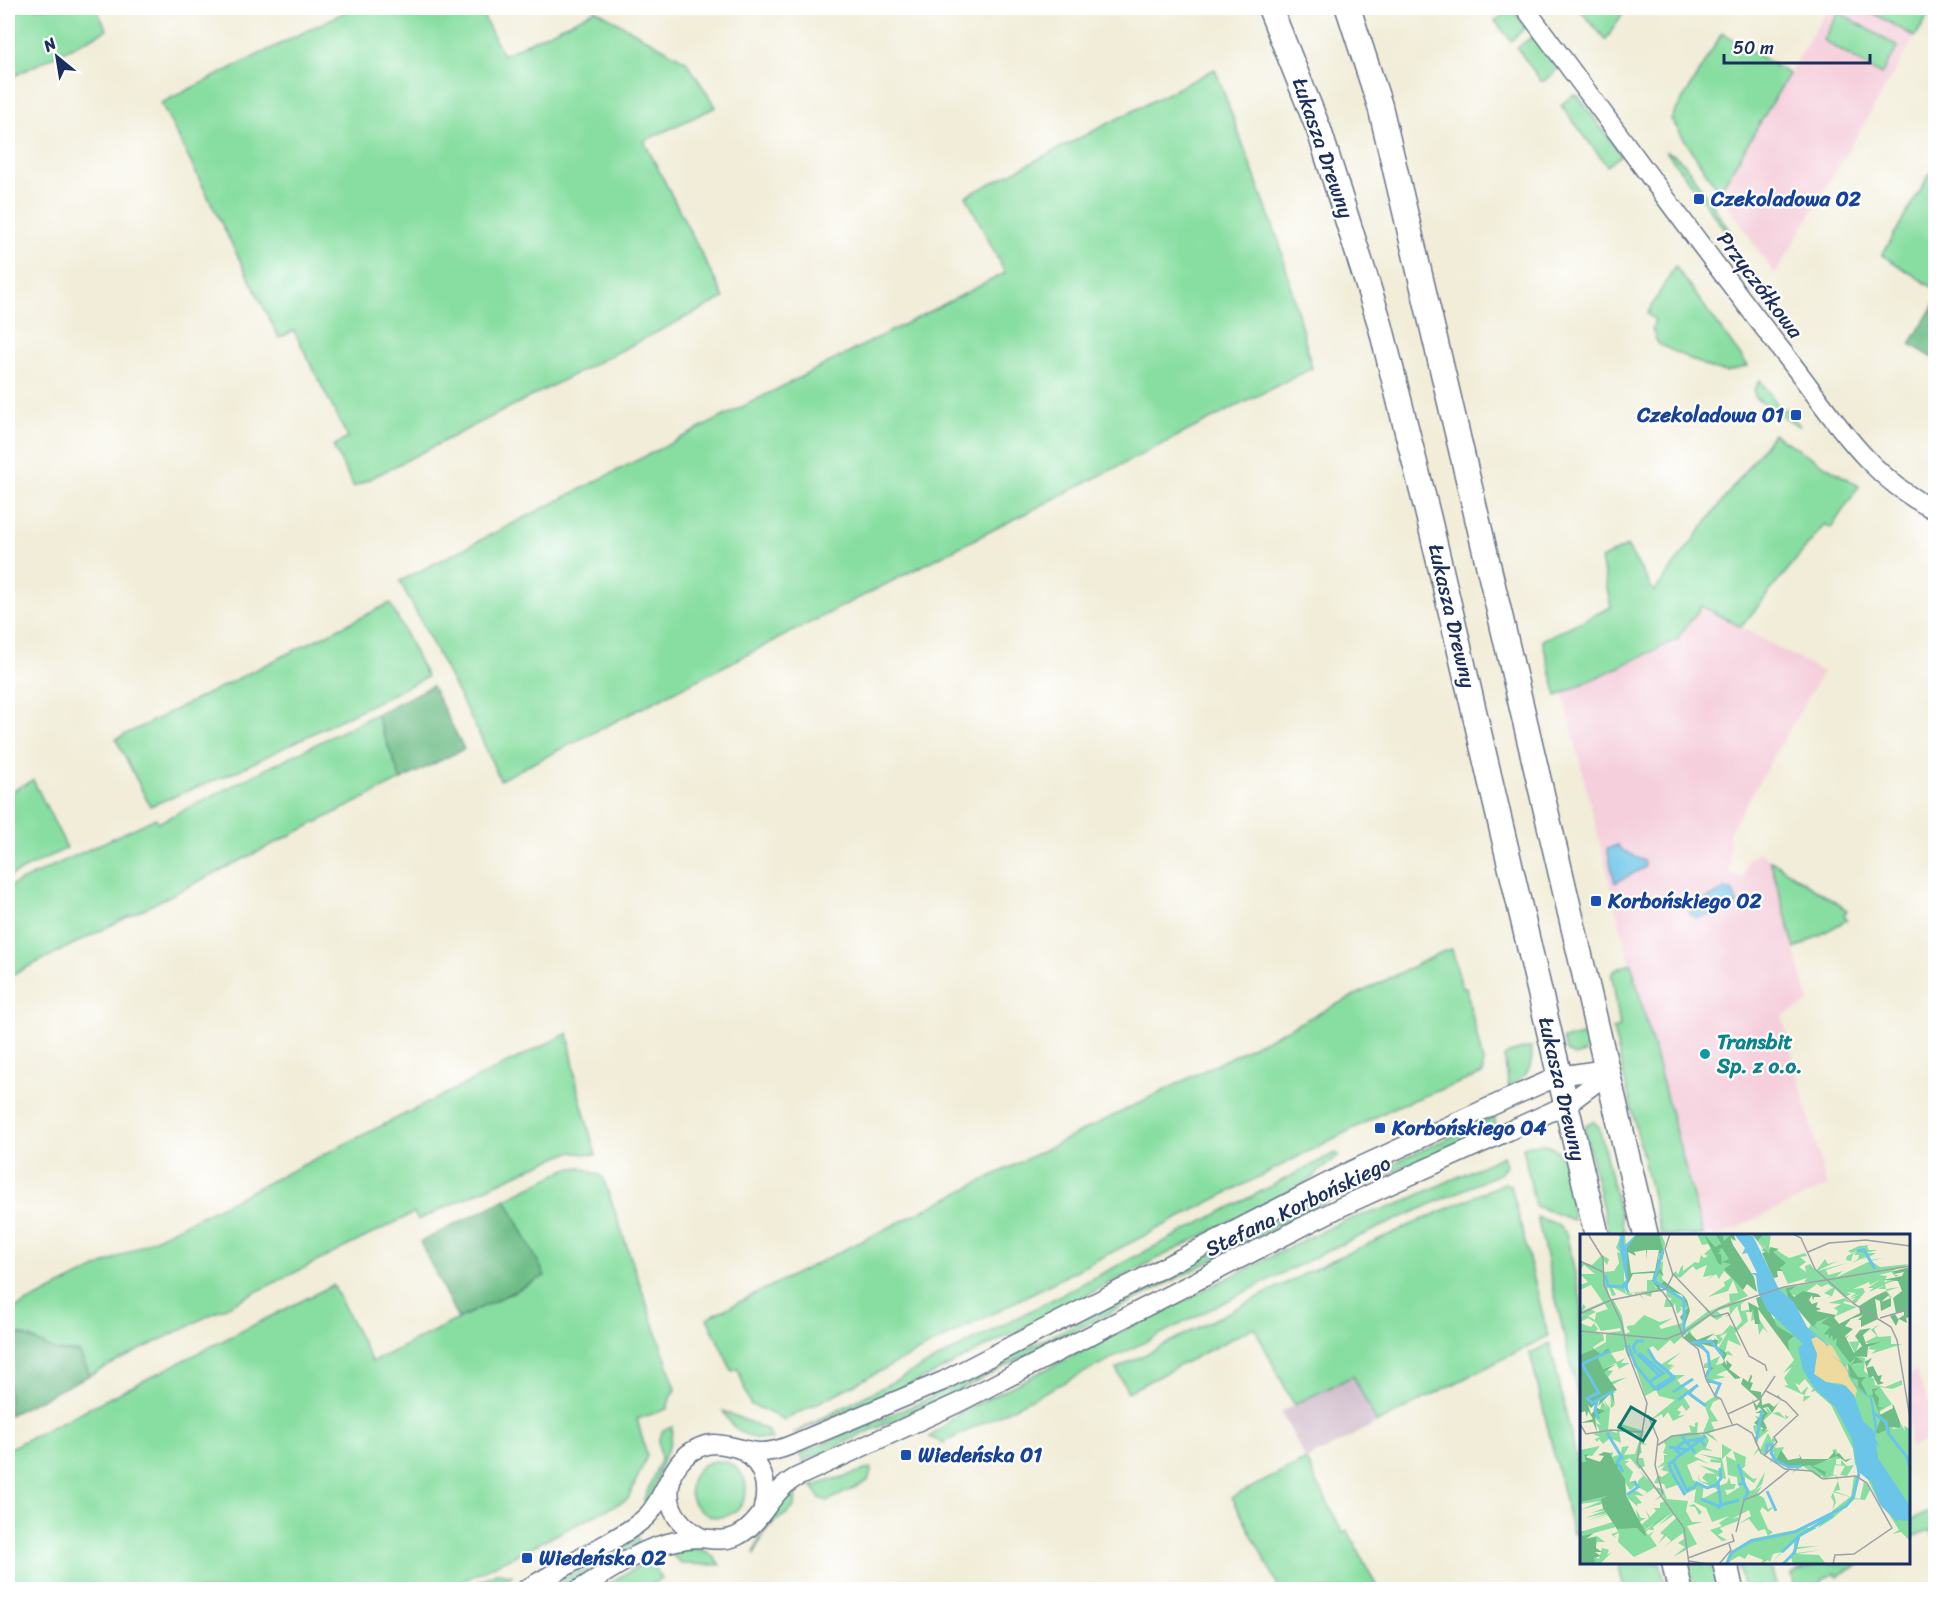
<svg xmlns="http://www.w3.org/2000/svg" width="1943" height="1597" font-family="Sriracha,sans-serif">
<style>
.built{fill:#f5cfdb}
.industrial{fill:#d1bdcc}
.green{fill:#88dea1;stroke:#528680;stroke-width:1.5}
.forest{fill:#6ebd87;stroke:#447672;stroke-width:1.5}
.water{fill:#6ac5e8;stroke:#427aa3;stroke-width:1.5}
.lines{fill:none;stroke-linecap:round;stroke-linejoin:round}
.minor-casing{stroke:#667289;stroke-width:21}
.major-casing{stroke:#667289;stroke-width:27}
.minor{stroke:#fff;stroke-width:18}
.major{stroke:#fff;stroke-width:24}
.transit-dot{fill:#1a4fb4;stroke:#fff;stroke-width:2}
.culture-dot{fill:#0f9aa8;stroke:#fff;stroke-width:2}
.labels{text-anchor:middle;dominant-baseline:central;stroke-width:4.5;stroke-linejoin:round;paint-order:stroke}
.street-label{font-size:21px;fill:#1b2f5e;stroke:#fff}
.transit-label{font-size:21px;font-weight:bold;fill:#164399;stroke:#fff;text-anchor:start}
.culture-label{font-size:21px;font-weight:bold;fill:#0d838f;stroke:#fff;text-anchor:start}
.inset-river{fill:none;stroke:#6ac5e8;stroke-width:3}
.inset-road{fill:none;stroke:#9ba1a7;stroke-width:1.5}
.view{fill:#0f766e;fill-opacity:0.15;stroke:#0f766e;stroke-width:3}
.inset-edge{fill:none;stroke:#1b2f5e;stroke-width:3}
</style>
<rect width="100%" height="100%" fill="#fff"/>
<filter id="ink" filterUnits="userSpaceOnUse"><feTurbulence type="fractalNoise" baseFrequency=".0167" numOctaves="2"/><feDisplacementMap in="SourceGraphic" scale="12" xChannelSelector="R" yChannelSelector="G"/><feConvolveMatrix kernelMatrix="1 2 1 2 8 2 1 2 1" color-interpolation-filters="sRGB"/></filter>
<filter id="wash" filterUnits="userSpaceOnUse"><feTurbulence type="fractalNoise" baseFrequency=".008" numOctaves="4" result="noise"/><feDisplacementMap in="SourceGraphic" scale="24" xChannelSelector="R" yChannelSelector="G"/><feGaussianBlur stdDeviation="1.35" result="paint"/><feColorMatrix in="noise" values="0 0 0 0 0 0 0 0 0 0 0 0 0 0 0 0 0 1.4 0 .05"/><feComposite in="paint" operator="in"/></filter>
<g filter="url(#wash)">
<rect width="100%" height="100%" fill="#f1edd8"/>
<g class="built">
<path d="M1828 8H1864L1915 37 1775 275 1719 192Z"/>
<path d="M1702 606 1823 672 1729 833 1730 872 1743 879 1748 858 1759 852 1770 860 1809 1003 1782 1016 1827 1186 1721 1235H1703L1620 925 1563 693 1678 639V637Z"/>
<path d="M1916 1371 1935 1419V1436L1909 1449V1374Z"/>
</g>
<path class="industrial" d="M1353 1376 1377 1423 1306 1460 1281 1412Z"/>
<g class="green">
<path d="M8 8H96L107 30 8 79Z"/>
<path d="M353 8H479L503 55 596 10 686 61 716 107 644 141 724 298 354 487 333 446 348 438 294 331 279 338 161 103Z"/>
<path d="M1578 8H1626L1606 40Z"/>
<path d="M1864 8H1933L1915 37Z"/>
<path d="M1512 9 1526 27 1511 41 1495 21Z"/>
<path d="M1839 12 1898 47 1881 75 1823 40Z"/>
<path d="M1722 33 1789 74 1719 192 1671 119Z"/>
<path d="M1532 37H1535L1557 68 1556 71 1544 81H1541L1517 48Z"/>
<path d="M1215 69 1280 245 1312 368 500 780 482 740 400 581 1005 273 966 196Z"/>
<path d="M1573 95 1578 96 1621 155 1607 166 1561 105Z"/>
<path d="M1666 151 1674 155 1685 164 1733 236 1731 238Z"/>
<path d="M1935 165V289L1882 255Z"/>
<path d="M1675 266 1748 366 1726 372 1712 369 1658 344 1652 329 1655 320 1647 314Z"/>
<path d="M1760 380 1782 411 1787 408 1800 427 1755 398 1754 390Z"/>
<path d="M1773 434 1859 486 1831 528 1825 524 1741 627 1702 606 1678 637 1679 639 1557 696 1542 640 1611 607 1601 559 1627 546 1654 592Z"/>
<path d="M390 603 427 677 235 772 150 806 116 739Z"/>
<path d="M376 714 401 780 8 977V887L156 818 158 823Z"/>
<path d="M33 780 67 848 8 877V793Z"/>
<path d="M1770 860 1847 910 1844 915 1847 920 1795 949Z"/>
<path d="M1452 949 1462 988H1466L1483 1062V1074L1395 1107 785 1420 750 1404 738 1369 732 1371 707 1318 1444 951Z"/>
<path d="M1631 963 1703 1235H1661L1613 1029 1620 1027 1612 975 1615 970Z"/>
<path d="M568 1033 578 1091 596 1155 571 1152 535 1166 418 1220 414 1213 90 1375 79 1352 56 1351 30 1338 8 1330V1312Z"/>
<path d="M1588 1034 1589 1048 1584 1053 1574 1056 1566 1051 1563 1039Z"/>
<path d="M1531 1047C1535 1067 1525 1079 1509 1087L1504 1057 1509 1053Z"/>
<path d="M1494 1117 1496 1125 1322 1204 941 1399 803 1461 799 1454 926 1400 1351 1183Z"/>
<path d="M1593 1121 1599 1127 1625 1235H1609L1585 1131 1586 1125Z"/>
<path d="M1530 1145C1535 1145 1540 1144 1545 1145 1573 1150 1571 1198 1573 1220L1535 1206 1523 1147Z"/>
<path d="M1335 1153 1339 1155 1305 1183 927 1377 792 1434Z"/>
<path d="M1503 1156 1506 1165 1501 1173 1327 1251 943 1443 930 1437 961 1412 1320 1232 1344 1221 1399 1204Z"/>
<path d="M581 1167 603 1177 676 1389 671 1395 667 1409 637 1419 647 1456 628 1499 447 1589 8 1590V1449L333 1285 372 1362 545 1276 506 1199 566 1169Z"/>
<path d="M1504 1183 1511 1185 1548 1336 1377 1423 1353 1376 1294 1405 1254 1327 1128 1392 1116 1369 1328 1262Z"/>
<path d="M1537 1217 1556 1224 1566 1233 1581 1300V1409Z"/>
<path d="M1550 1344 1581 1479V1531L1573 1534 1530 1353Z"/>
<path d="M723 1411 766 1429 772 1439C749 1441 733 1431 723 1411Z"/>
<path d="M672 1427C672 1445 666 1451 660 1468 656 1481 655 1493 645 1503L644 1499 661 1458 658 1441 663 1430Z"/>
<path d="M1306 1460 1343 1533 1348 1531 1378 1589H1280L1232 1497Z"/>
<circle cx="718" cy="1489" r="28"/>
<path d="M872 1468 868 1481 828 1501 819 1498 813 1486Z"/>
<path d="M794 1490C802 1515 779 1513 767 1529 760 1537 759 1548 754 1555 757 1539 780 1500 794 1490Z"/>
<path d="M1935 1508V1540L1931 1532H1923L1909 1539V1521Z"/>
<path d="M637 1536 640 1542 555 1589H545Z"/>
<path d="M688 1548C703 1548 712 1552 720 1565L682 1564 674 1557 671 1551Z"/>
<path d="M650 1560 662 1579C639 1594 624 1590 598 1589Z"/>
<path d="M1618 1563H1660L1667 1589H1624Z"/>
<path d="M1686 1563H1712L1719 1589H1693Z"/>
<path d="M1738 1563H1770L1777 1589H1744Z"/>
<path d="M1862 1563 1837 1576 1836 1573 1822 1580V1583L1811 1589H1795L1792 1575 1819 1563Z"/>
<path d="M496 1573 512 1575 496 1589H464Z"/>
</g>
<g class="forest">
<path d="M1935 303V359L1910 344Z"/>
<path d="M432 686 464 749 401 780 376 714Z"/>
<path d="M506 1199 545 1276 458 1319 420 1242Z"/>
<path d="M8 1330 30 1338 56 1351 79 1352 90 1375 9 1415Z"/>
</g>
<g class="water">
<path d="M1618 845 1622 850 1644 861 1645 865 1644 868 1615 883 1607 849Z"/>
<path d="M1725 889 1732 890 1738 904 1724 912 1696 918 1690 914V908Z"/>
</g>
</g>
<g filter="url(#ink)">
<g class="lines">
<g class="minor-casing">
<g id="minor">
<path d="M1525 8C1612 124 1696 242 1786 356 1832 415 1866 476 1936 511"/>
<path d="M740 1449C763 1462 769 1485 763 1508"/>
<path d="M671 1481C664 1508 680 1526 702 1538"/>
<path d="M525 1590C553 1573 581 1558 609 1542 622 1534 636 1527 647 1516 667 1496 670 1460 698 1448 717 1439 732 1448 751 1451 765 1454 779 1450 791 1445L943 1381 1350 1171 1507 1099 1559 1076 1606 1069"/>
<path d="M578 1590C606 1573 636 1551 668 1543 679 1540 690 1538 700 1538 713 1539 724 1542 737 1536 762 1524 769 1493 795 1478L958 1403 1341 1207 1566 1105 1598 1081 1606 1069"/>
</g>
</g>
<g class="major-casing">
<g id="major">
<path d="M1270 8 1319 130 1380 324 1429 519 1597 1236"/>
<path d="M1348 8 1380 106 1408 224 1646 1236"/>
<path d="M1674 1562 1680 1590"/>
<path d="M1725 1562 1731 1590"/>
</g>
</g>
<use href="#minor" class="minor"/>
<use href="#major" class="major"/>
</g>
</g>
<g class="transit-dot">
<rect x="1693" y="193" width="12" height="12" rx="3"/>
<rect x="1790" y="409" width="12" height="12" rx="3"/>
<rect x="1590" y="895" width="12" height="12" rx="3"/>
<rect x="1374" y="1122" width="12" height="12" rx="3"/>
<rect x="900" y="1449" width="12" height="12" rx="3"/>
<rect x="521" y="1552" width="12" height="12" rx="3"/>
</g>
<circle class="culture-dot" cx="1705" cy="1054" r="6"/>
<g class="labels">
<g class="street-label">
<text transform="translate(1323 148) rotate(71)">Łukasza Drewny</text>
<text transform="translate(1760 285) rotate(53)">Przyczółkowa</text>
<text transform="translate(1452 616) rotate(77)">Łukasza Drewny</text>
<text transform="translate(1562 1089) rotate(77)">Łukasza Drewny</text>
<text transform="translate(1298 1206) rotate(-26)">Stefana Korbońskiego</text>
</g>
<g class="transit-label">
<text x="1711" y="199">Czekoladowa 02</text>
<text x="1784" y="415" text-anchor="end">Czekoladowa 01</text>
<text x="1608" y="901">Korbońskiego 02</text>
<text x="1392" y="1128">Korbońskiego 04</text>
<text x="918" y="1455">Wiedeńska 01</text>
<text x="539" y="1558">Wiedeńska 02</text>
</g>
<g class="culture-label">
<text x="1717" y="1042">Transbit<tspan x="1717" dy="24">Sp. z o.o.</tspan></text>
</g>
</g>
<g transform="translate(1580 1234)">
<rect width="330" height="330" fill="#f1edd8"/>
<path d="M37 0H45L46 11 56 0H81L85 9 83 25 79 29 83 28 82 45 88 50 85 55 75 50 83 57 72 58 71 63 59 58 65 67 58 59 54 61 56 58 48 59 45 55 47 52 50 59 67 57V46H72L76 54H79L75 51 73 46 80 38 79 34 77 39 79 15 44 17V53L46 59 53 60 50 62 32 53 36 61 32 62 25 42 30 67 33 65 42 82 45 100 50 98 47 94V92L54 91 64 81 80 88 93 84 79 92 81 95 102 89 106 74 99 73 102 75 97 80 95 69 93 73H84L86 64 89 67 92 65 86 62 87 55 106 67 108 74 104 95 127 78 123 71 130 77 150 68 149 60 158 59 153 46 148 57 128 63 145 52 144 48 151 44 144 37 139 45 136 40 126 46 133 41 123 43 127 31 116 36 113 32 100 44 91 41 96 37 98 41 101 33 103 31V37L115 28 119 29 121 21 124 24 128 22 124 20 131 14 128 10 122 11 117 0H135L141 10 144 5 139 0H152L154 7 149 3 139 14 143 13 148 21 146 13 149 16 151 12 152 24 159 22 153 26 162 42 152 39V43L168 62 154 68 168 65 161 70V77L173 75 188 99 183 94 179 101 177 84 171 87 172 78H166L168 87 155 99 161 112 148 106 145 118 149 117 153 122 143 119 139 113 147 99 140 102 143 105 139 110 134 108V104L139 107 136 102H132L142 100 150 91 156 94 162 87 157 72 150 81 145 83 150 79 149 73 137 77 143 82 137 86 130 82 110 97 112 100 108 98 94 110 90 106 78 117 73 112 69 114 75 127 82 130 101 118 87 130 94 131 88 135 95 132 89 136 92 141H105L97 146 102 152 113 145 103 152 110 157 118 151 110 161 123 170 135 162 140 152 135 162 140 165 133 168 130 175 138 187 131 188 135 197 129 199 130 201H132L138 208 124 199 129 206 126 214 133 217 122 216 114 222 129 230 118 226 107 231 113 246 124 251 122 265 139 256 119 247 118 240 120 247 128 249 122 244 126 239 136 240 119 231 140 237 141 229 130 228 131 225 141 227 119 220 142 224V210L152 216 142 225 146 245 136 242 139 252 147 249 149 243 151 250H156L154 255 145 256 147 261 164 250 158 252 157 243 148 241 146 222 156 227 153 217 166 223 165 232 172 226 162 235 173 245 177 244 174 249 165 243V250L170 257 175 255 185 238 182 250 174 258 182 252 177 260 184 264 188 275 195 272 188 278 182 273 180 277 188 295 193 298 188 302 185 295 178 297 169 285 158 290 171 282 169 276 152 285 159 283 158 287 140 294 143 298 138 301 147 306 142 307 130 296 142 292 139 289 149 282 132 288 126 274 119 281 115 273 108 272 114 270 122 278 126 274 114 268 116 255 103 261 100 250 86 255 84 250 74 249 78 241 82 243 89 238 81 236 85 231 77 234 84 228V221H88L83 219 86 211 83 208 90 202 111 198 109 191 115 193V189L118 188 117 200 122 201 129 184 125 172 112 164 107 158 103 162 110 173 106 177 102 171 97 176 101 178 98 182 105 181 93 187 88 178 83 184 82 180 69 187 95 166 79 162 76 156 65 162 52 122 48 123 44 113V116L31 119 37 128 45 124 41 129H50L39 135 36 129 23 135 33 137 28 143 30 148 47 143 32 151 34 172 31 174 29 169 31 172 30 159 0 176V89L11 93 14 89 18 95 15 98 22 99 12 98 23 100 24 106 13 113 18 123 30 117 27 114 28 118 21 120 14 115 26 108V100L31 101 25 99 41 97 40 94 21 97 16 89 8 84 0 88 3 79 15 86 16 79 28 75 24 69 10 75 16 78 8 82 1 78 3 70 6 73 2 77 23 68 11 51 0 56V51L8 48 0 40H15L4 31 0 36V27L12 31 22 21 29 25 27 31 24 27V38L34 37 39 29 37 18 41 19 36 14 40 3ZM175 0H191L189 14 192 19 195 15 209 24 225 19 227 22 220 23 226 28 219 33 226 38 225 32 230 30 234 35 235 34H234L232 30 236 37 245 25 248 30 258 27 237 37 267 29 246 36 248 41 263 37 255 44 290 27 288 23 281 26 287 22 272 29 278 25 279 21H274L277 18 273 20 271 27 266 26 267 22 277 17 271 19 268 17 279 12 291 11 287 12 289 16H298L286 19H296L289 23 290 26 303 24 291 27 300 33 330 30 314 36 315 41H319L316 43 311 38 299 41 307 42 304 48 317 46 305 50 306 55 320 53 307 57 312 64 309 63 306 55H298L305 51 289 58 293 54H288L301 45 290 51 289 48 273 55 283 54 285 58 275 70 271 67 276 64 270 65 280 60 269 64 276 59 267 58 271 60 265 63 271 69 265 67 263 69 277 73 256 82 258 77 254 74 261 70 248 69 265 64 255 55 252 62 258 59 246 65 251 62 244 59 251 55 243 57 253 54 248 50 241 53 237 50 219 63 208 59 228 77 232 91 249 82 243 89 247 92 250 88 251 94 255 91 250 83 252 81 265 97 256 88V98L264 104 269 101 266 105 269 115 274 120 272 124 276 126 273 131 284 128 274 122 275 119 269 108 280 107 276 118 280 117V123L285 124 284 137 299 149 294 146 295 151 305 153 322 146V151L312 155 300 153 312 170 299 178 307 188 315 177 317 186 309 190 313 195 320 194V188L325 197 324 192 330 195V307L321 298 312 300 319 296 302 269 300 271 281 231H275L273 215 251 171 235 157 231 158 233 155 225 145 219 151 215 149 221 159 227 153H228L224 162H231L223 168 224 161 204 152 208 151 204 144 212 133 203 139 214 126 196 95 171 67 190 87 197 83 221 103 231 91 225 82 229 84 227 77 220 76 209 63 194 54 208 53 209 58V53L239 48H224L227 44 208 50 200 33 202 27 190 21V28L193 31 194 25 198 36 189 34 186 19 181 16 185 14 178 7 183 1ZM300 90 294 95 298 103 311 102V110H322L291 120 296 116 288 115 292 111 285 108 297 102 291 96 284 100ZM140 122 136 131 143 129 147 136 136 141 146 143 128 147 127 140 134 134H124V130ZM23 166 30 174 28 196 37 199 38 189 64 197 61 207 67 211 60 210 62 218 57 224H63L65 232 59 235 50 224 44 227H49L45 230 53 238 49 248 53 247 56 251 50 256 45 248 47 263 54 257H57L64 262 55 261 62 269 57 270 58 273 48 264 58 286 56 275 61 284H66L59 288 61 291 69 284 65 275 70 283 76 277 74 274H80V269L85 267 83 262 74 267 81 261 74 254 64 261 67 258 58 253V247L63 242 67 247 59 236 75 253 83 255 87 265 108 267 106 277 112 288H123L107 292 117 310 106 315 109 326 106 316 93 323 105 313 98 309 104 305 103 299 84 313 91 307 86 302 78 310 84 301 80 299 97 283 95 280 78 292 93 278 73 293 74 296H69L75 289 65 296 68 301 74 297 70 302 77 312 54 323 38 308 39 299 34 301 36 304 31 300 38 298 36 293 3 302 4 305 17 302 25 308H17L14 322 19 325 22 314 29 316 27 321 32 318 20 330H14L13 325 12 330H0V298L33 288 29 281 13 287 28 281V280L5 287 28 279 5 284 26 276 11 279 24 274 22 270 0 276 21 267 0 270V216L20 212 12 222 4 221 6 228 32 227 29 219 33 218 32 223 41 220 42 213 49 212 44 221 55 220 60 204 56 199 39 197 41 209 30 204 23 210 19 205 17 208 15 205 20 203 13 200 20 198 16 189 21 191 14 183 23 178 20 176 22 167 28 175ZM185 172 192 179 199 178 206 185 205 181 209 183 200 190 206 185 192 179 182 188 181 195 189 196 176 207 180 216 188 199 192 207V203L197 207 191 209 194 211V213L197 210 195 214 204 213 197 227 217 233 249 226 256 222 252 216 256 215 260 225H256V230L261 231V226L267 232 274 231 267 242 260 241 265 232 255 231 253 240 257 242 260 256 254 257 271 263 274 242 278 244 280 238 275 264 280 265 284 248 291 254 285 266 275 265 252 285 238 294 243 286 226 294H237L219 303 217 313 239 312 217 315 216 319 241 316 217 320 239 321 246 330H213L211 323 202 330 214 317V307L194 326 201 318 193 320 190 328 188 326 181 330 183 326 168 320 165 325 159 322 145 330 151 318 171 305 215 296 252 278 254 268 251 263 258 247 255 241 244 245 241 241V245L223 232 212 239 216 234 193 226 190 229 194 218 191 220 192 210 185 221 179 216 173 222 178 214 175 209V203L179 199 175 200 173 192 180 189 175 182 184 184 188 179ZM253 258 270 263 252 277 256 268Z" fill="#88dea1" fill-rule="evenodd"/>
<path d="M57 0H79L84 20 79 19 78 25 80 29 88 26 79 29 78 27 77 39 80 34 84 42 79 39 75 47 80 52 84 47 89 51 94 42 89 51 104 62 107 66 110 77 103 96 106 78 102 87 100 83 108 74 102 61 79 53 83 57 80 58 72 47 74 39 53 40 47 52V13ZM66 16 67 26V16H79L75 37 51 39 48 18 56 22 54 18ZM124 0 135 13 141 10 135 0 143 2 144 7 152 0 154 1 156 7 150 3 153 11 174 43 177 58 167 50 163 56 144 35 151 30 142 28 149 25 142 14 137 17 141 16 138 20H141L142 31 138 29ZM172 0 183 1 178 7 189 20 190 13 199 15 193 18 206 29 200 34 203 37H197L198 43 194 44 193 43 182 19 186 18ZM330 33V83L326 84 327 89 319 85 316 92 310 82 315 80 318 85 324 81V78L316 79 313 64 322 57 318 47 303 46 322 42 324 38 314 40V37ZM216 52 209 57 214 63 223 57 238 60 241 63H234L233 67 232 61 229 66 232 70 238 68 236 73 241 75 236 77 256 81 254 84 259 90 280 79 279 72 295 62 306 57 309 61 301 68 311 64V72L301 77 300 67 295 65 298 85 281 93V86H278L283 81 271 85 265 92 273 95 265 102 274 119 282 112 275 102 280 96 291 94 283 101 286 110 301 108 288 113 287 123 275 122 284 128 292 124 286 134 293 132 298 142 302 141 300 147 304 149 298 151 293 142 289 144 285 128 270 131 278 143H286L281 148 288 162 278 153V146L270 143 268 129 270 131 273 129 275 124 270 129 256 111 257 104 253 107 252 101 249 105V98L248 101 244 100 250 93 241 89 249 83 237 88 234 92 239 96 231 91 208 64 206 54ZM182 62 197 92 214 102 208 107 209 117 178 75 180 90H175L173 75 170 79 168 68 179 74 176 64ZM109 98 117 106 135 99 126 106H138L137 112 147 120 144 126 147 132 146 126 152 131 149 135 161 144 155 145 142 131 144 127 137 114 122 110 128 118 130 133 134 134 127 140 128 147 134 149H129L126 143V138L130 134 127 117 108 108 104 103ZM28 114 30 117 18 124 23 135 36 130 24 138 37 156 33 158 35 172 31 159 18 172 20 166 11 174 8 171 11 180 17 174 25 177 15 183 17 198 13 188 0 189 13 185 8 177 7 183 5 177 0 179V121L14 115 21 120ZM171 140 172 143 170 148 173 149 170 156 181 158 182 171 189 169 194 173 201 166 197 163 198 161 201 165 192 179 188 173 183 174 188 179 183 186 187 194 182 199 183 194 174 189 184 179H175L182 176 179 173 176 177 172 165 177 172 180 167 161 150 163 144 168 148ZM299 154 294 158 299 164 298 173 304 174 299 175 300 181 313 174 312 170 314 172 320 188V194L309 193 311 205 306 196 297 200 296 197 301 184 293 163 289 162 293 161 292 155ZM201 216 208 226 220 224 219 220 222 225H248L255 217V221L259 219 265 226 272 224 266 228 257 222 233 232 246 238 245 242 230 231 210 234 196 227ZM24 218 30 219 35 230 43 225 38 229 42 233H37L45 245 46 262 65 297 92 277 65 298 66 303 57 294 37 295 23 274 21 265 27 262 0 268V228H6L4 221 9 220 6 223 20 228 24 222 18 221ZM5 297 1 299 2 302 14 299 6 305 16 303V314L22 318H15L21 322 13 324 19 329 15 326 14 330H0V298Z" fill="#6ebd87" fill-rule="evenodd"/>
<path d="M229 97 252 112 264 133 268 131V142L277 156 275 164 263 150 246 148 234 140 237 120 231 105 236 103Z" fill="#eeda9e"/>
<path d="M41 0H44V12L57 0 47 14 48 60 42 50 46 46 39 11ZM154 0 173 2 199 55 214 68 227 93 250 112 246 111 247 118 264 130 278 155 292 164 297 191 295 204 300 213 296 210 298 224 330 272V287L316 286 323 294 301 272 291 248 280 239 278 243 272 205 255 173 235 155 223 136 218 114 223 110 187 76 178 58 176 42 171 39H177L167 19 162 20 165 14ZM229 97 246 110 247 118 263 130 278 156 290 164 295 198 283 187 274 161 266 152 246 148 234 140 237 120 231 105 236 103Z" fill="#6ac5e8" fill-rule="evenodd"/>
<path class="inset-river" d="M83 16 74 47 104 66V101M277 17 284 16 295 35M25 41 28 52 44 53M110 109 131 107 143 122M118 109 128 119 130 134 126 143M48 111 56 132 76 156M68 115 75 127 95 144M56 119 53 113 57 107H64M59 119 83 139 69 148M57 120 79 141M2 130 19 159 9 163M0 131 30 117M127 146 140 150 135 162M76 153 93 143M77 156 95 144M93 158 113 145M107 158 126 172M6 163 12 169 34 157M98 166 118 151M17 167 15 176 19 185M295 180 306 188 308 199 327 223 330 235M27 199 43 225M102 202 115 219M108 207 120 205 125 212M176 208 182 176M89 213 109 216M186 219 187 211 192 210 191 219 196 227 209 233 221 232M100 220 95 215 105 207M41 223 37 228 43 238M96 224 126 202M96 225 89 230 91 237 105 261M93 227 107 257 112 253M158 230 164 249 159 251M113 255 117 249 127 254 136 251 141 244 140 234M187 257 196 277M47 261 58 253 54 247M121 265 138 272 159 266M164 266 168 258 164 249M137 274 141 272 138 248M202 318 219 302M147 330 151 319 171 307 215 298 266 272 273 263 279 240M203 330 214 319 219 302 253 281"/>
<path class="inset-road" d="M8 0 23 24 24 51 42 90 47 117 67 169 57 228 104 294 109 330M213 0 221 4 235 35 274 70 311 93 317 106 330 184M249 9 286 6 330 12M228 18 249 9M0 27 23 38M93 40 134 83 148 79 169 122 185 131 187 137M82 57 92 71 103 103 118 115 126 145 135 162 141 165 153 192M31 66 86 55 93 41 85 15 90 0M0 80 31 66M300 84 330 75M0 97 86 105 104 98 140 74 204 53 330 32M148 180 180 165 195 142M68 181 78 205 75 231 83 260M0 190 6 200 31 196 61 198M78 211 92 202 125 199 157 190 172 199 181 219 205 235 232 237 243 245 276 242 287 249 312 294 274 320 255 321 253 330M185 221 197 208 194 203 218 181 206 168 186 157M156 298 164 266 179 260 210 235M108 324 154 307 152 300M109 327 128 330M139 330 151 316 149 310"/>
<path class="view" d="M51 173 75 187 63 207 39 193Z"/>
<rect width="330" height="330" class="inset-edge"/>
</g>
<rect width="1943" height="1597" fill="none" stroke="#fff" stroke-width="30"/>
<g transform="translate(57 57) rotate(330)" stroke="#ffffff" stroke-width="4.5" paint-order="stroke">
<path d="M0-4.5L10 22L0 15L-10 22Z" fill="#1b2f5e"/>
<text y="-9" font-size="16" font-weight="bold" text-anchor="middle" fill="#1b2f5e">N</text>
</g>
<path d="M1724 54v9h146v-9" fill="none" stroke="#1b2f5e" stroke-width="3"/>
<text x="1733" y="54" font-size="18" fill="#1b2f5e" stroke="#ffffff" stroke-width="4.5" paint-order="stroke">50 m</text>
</svg>
